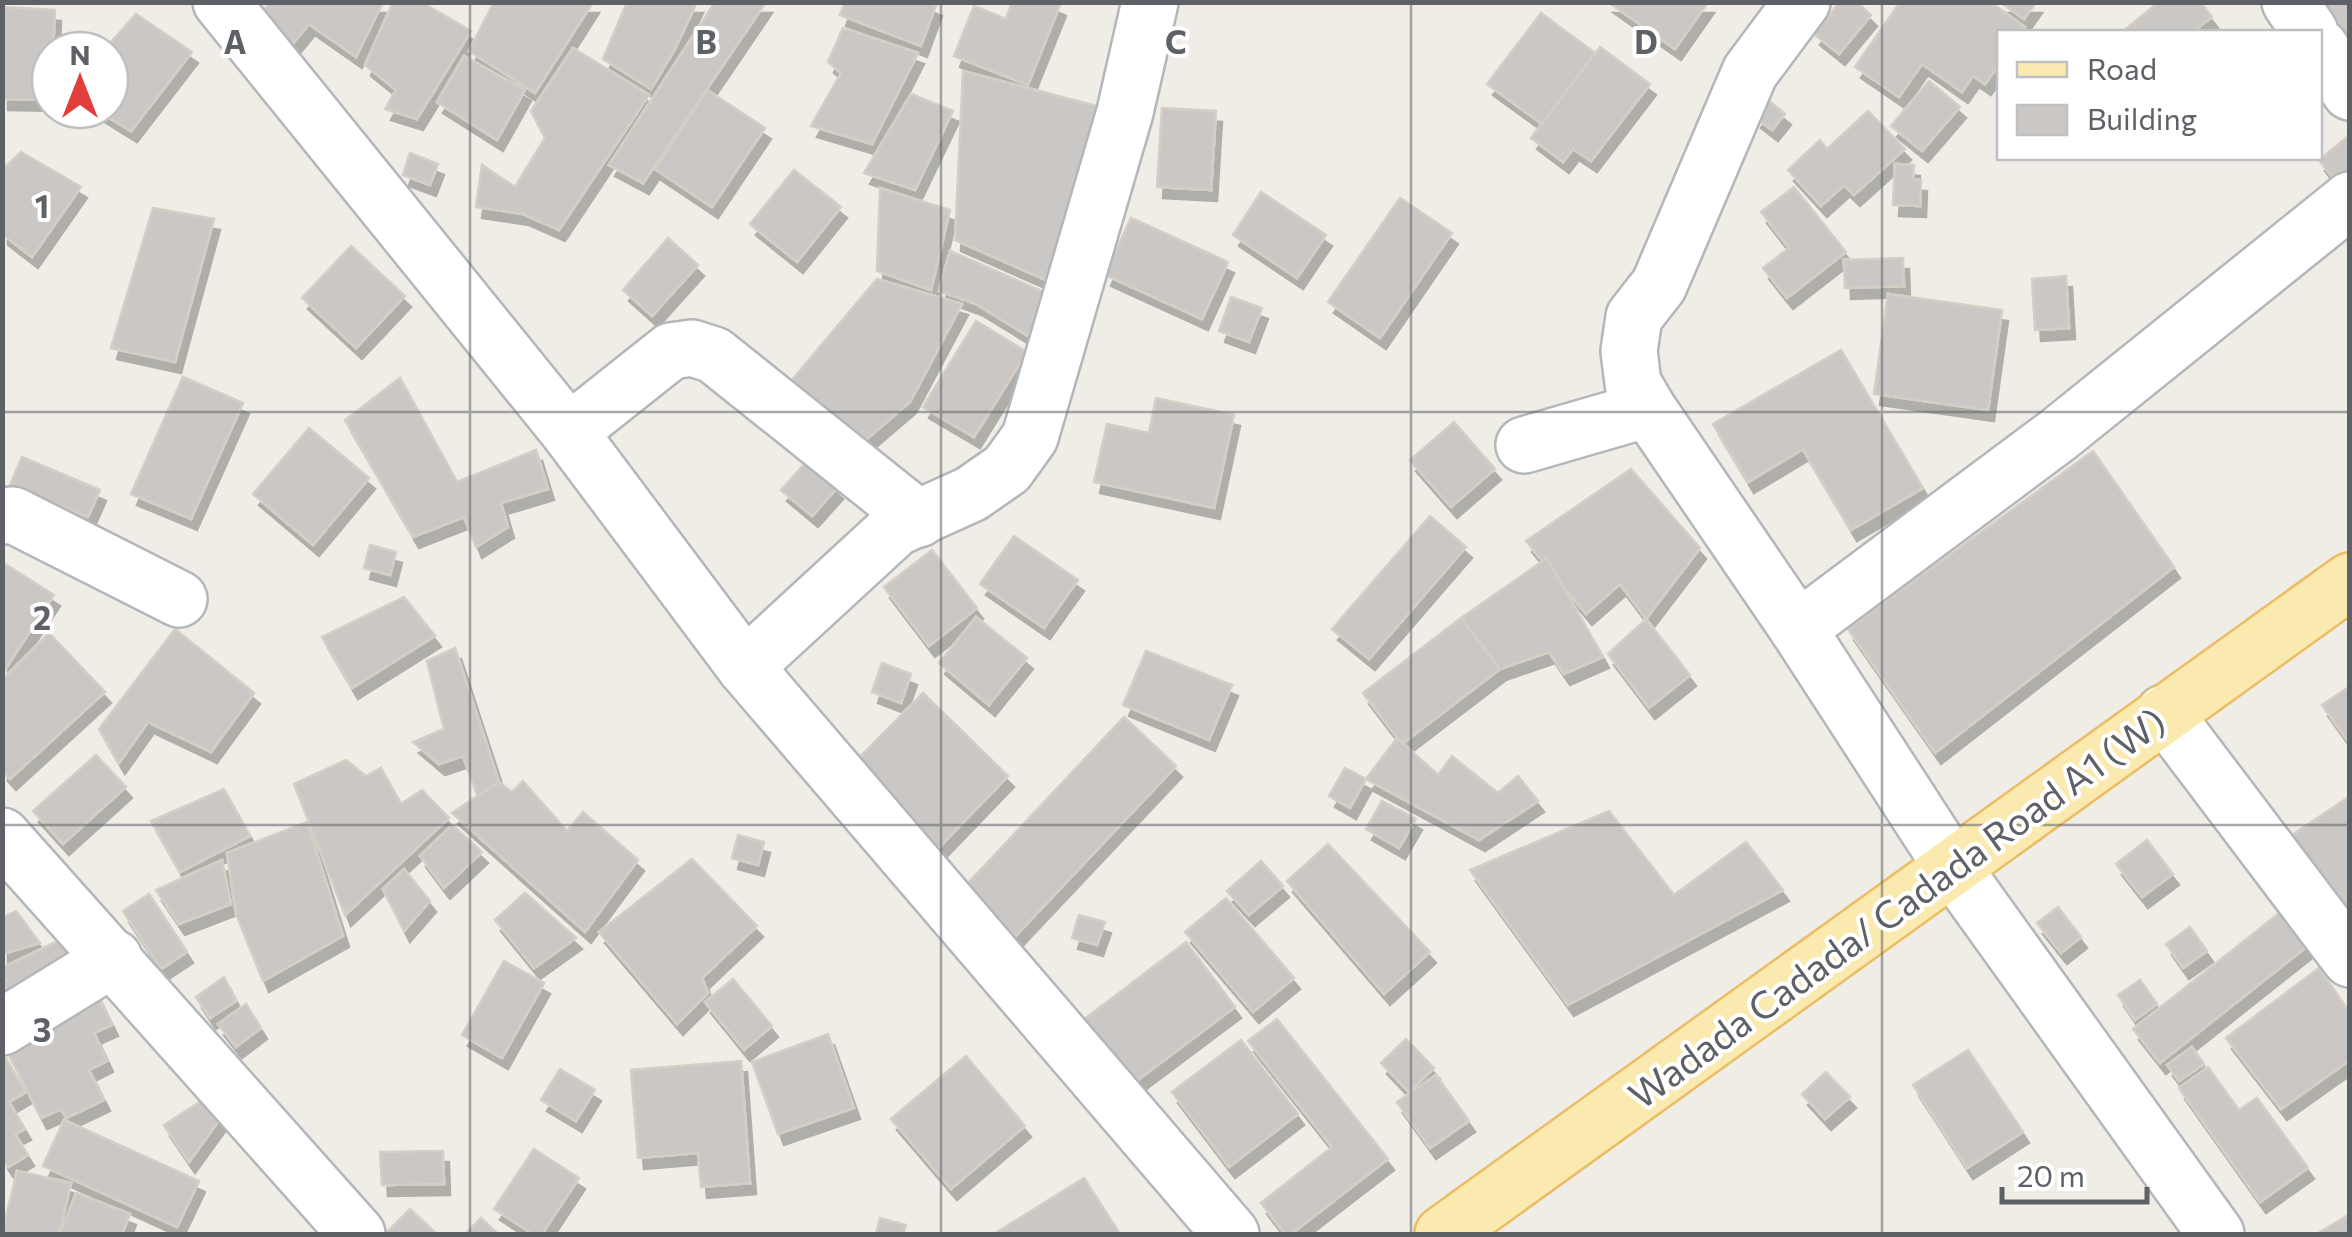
<svg xmlns="http://www.w3.org/2000/svg" width="2352" height="1237" font-family="Commissioner,sans-serif">
<style>
.building{fill:#cbc7c4;stroke:#d4cec5;stroke-width:2.5;filter:url(#shadow)}
.lines{fill:none;stroke-linecap:round;stroke-linejoin:round}
.minor-casing{stroke:#b3b7ba;stroke-width:60}
.primary-casing{stroke:#eabc64;stroke-width:60}
.minor{stroke:#fff;stroke-width:55}
.primary{stroke:#fbeab0;stroke-width:55}
.grid{fill:none;stroke:#5e6266;stroke-width:2.5;stroke-opacity:0.55}
.labels{text-anchor:middle;dominant-baseline:central;stroke-width:8;stroke-linejoin:round;paint-order:stroke}
.street-label{font-size:38px;fill:#5e6266;stroke:#fff}
.grid-label{font-size:32px;text-anchor:middle;font-weight:bold;fill:#5e6266;stroke:#fff;stroke-width:8;stroke-linejoin:round;paint-order:stroke}
</style>
<defs>
<filter id="shadow"><feDropShadow dx="6" dy="11" stdDeviation="0" flood-color="#0004"/></filter>
</defs>
<rect width="100%" height="100%" fill="#efede6"/>
<g class="building">
<path d="M271 2H383L356 57 309 24 290 47 260 15Z"/>
<path d="M393 2H421L471 31 417 119 385 109 396 90 365 65Z"/>
<path d="M494 2H593L535 93 469 51Z"/>
<path d="M627 2H697L675 49 651 89 603 59Z"/>
<path d="M715 2H766L643 183 609 165Z"/>
<path d="M845 2H928L936 5 921 46 840 15Z"/>
<path d="M1012 2H1053L1060 5 1028 85 954 56 974 6 1006 19Z"/>
<path d="M1608 2H1708L1675 49Z"/>
<path d="M1840 2H1857L1871 15 1839 54 1814 34Z"/>
<path d="M1900 2H1990L2025 27 2021 32H2000V63L1985 84 1973 76 1962 92 1922 64 1899 97 1855 67Z"/>
<path d="M2000 2H2036L2024 19Z"/>
<path d="M2159 2H2200L2212 17 2192 32H2122Z"/>
<path d="M2306 2H2350V65Z"/>
<path d="M2 7 55 10 53 50H50L49 100 2 99Z"/>
<path d="M1541 13 1595 53 1542 124 1487 84Z"/>
<path d="M136 14 192 52 131 131 97 110H110V50H104Z"/>
<path d="M843 28 918 53 872 144 811 126 841 73 828 62Z"/>
<path d="M1600 47 1650 84 1591 161 1573 149 1563 162 1531 138Z"/>
<path d="M573 48 649 95 559 230 523 214 476 207 482 165 515 187 545 138 531 111Z"/>
<path d="M464 56 525 90 497 140 437 102Z"/>
<path d="M963 71 1100 107 1055 284 955 240Z"/>
<path d="M1929 81 1960 107 1922 151 1891 126Z"/>
<path d="M707 90 765 128 712 207 655 169Z"/>
<path d="M911 94 953 111 915 190 864 173Z"/>
<path d="M1768 100 1785 114 1772 130 1755 117Z"/>
<path d="M1162 108 1216 111 1211 190 1157 187Z"/>
<path d="M1868 111 1905 149 1854 195 1844 185 1821 206 1788 170 1820 140 1827 149Z"/>
<path d="M2346 138 2350 142V188L2344 192 2319 160Z"/>
<path d="M21 152 81 187 32 257 2 234V170Z"/>
<path d="M410 153 438 164 430 185 403 175Z"/>
<path d="M1895 164 1914 165 1913 180H1921L1920 206 1893 205Z"/>
<path d="M794 170 841 207 797 262 750 224Z"/>
<path d="M1794 187 1846 252 1787 298 1763 268 1789 248 1761 212Z"/>
<path d="M880 188 950 210 931 290 877 271Z"/>
<path d="M1261 192 1326 235 1297 278 1233 235Z"/>
<path d="M1400 198 1452 233 1380 338 1328 302Z"/>
<path d="M153 208 214 219 175 362 111 348Z"/>
<path d="M1131 218 1228 262 1202 319 1105 275Z"/>
<path d="M668 238 698 265 652 316 623 290Z"/>
<path d="M351 246 405 296 356 348 302 298Z"/>
<path d="M950 251 1053 296 1041 344 976 304 939 291Z"/>
<path d="M1903 258 1904 286 1845 288 1844 260Z"/>
<path d="M2066 276 2069 328 2035 330 2032 279Z"/>
<path d="M877 279 962 304 910 402 854 450 781 393Z"/>
<path d="M1888 294 2002 310 1988 410 1874 394Z"/>
<path d="M1231 297 1262 308 1249 342 1219 331Z"/>
<path d="M976 321 1027 352 974 437 923 407Z"/>
<path d="M1841 350 1923 488 1851 530 1803 449 1748 482 1713 424Z"/>
<path d="M183 377 243 403 191 519 131 494Z"/>
<path d="M400 378 457 482 536 450 548 489 501 503 508 527 476 547 464 517 413 537 345 420Z"/>
<path d="M1156 398 1234 415 1214 508 1094 482 1107 424 1149 433Z"/>
<path d="M1454 422 1495 469 1451 507 1410 460Z"/>
<path d="M309 428 369 478 313 545 253 494Z"/>
<path d="M2093 451 2174 567 1935 753 1848 629Z"/>
<path d="M22 457 100 490 88 517 10 485Z"/>
<path d="M807 461 837 488 812 516 781 490Z"/>
<path d="M1631 469 1700 548 1646 619 1620 584 1586 614 1526 541Z"/>
<path d="M1430 516 1466 547 1369 659 1332 629Z"/>
<path d="M1014 536 1078 580 1044 628 980 584Z"/>
<path d="M370 545 396 552 390 575 364 568Z"/>
<path d="M932 550 977 608 929 646 884 587Z"/>
<path d="M1547 558 1603 657 1564 674 1549 652 1500 669 1461 618Z"/>
<path d="M2 562 54 595 2 674Z"/>
<path d="M404 597 435 636 352 688 322 637Z"/>
<path d="M976 617 1027 658 989 705 939 663Z"/>
<path d="M1461 618 1500 669 1402 744 1363 693Z"/>
<path d="M1646 619 1690 675 1649 708 1608 654Z"/>
<path d="M175 629 254 693 211 752 148 722 119 763 99 729Z"/>
<path d="M49 633 105 692 10 779 2 770V680Z"/>
<path d="M455 648 499 782 478 797 463 756 439 764 413 742 444 729 427 661Z"/>
<path d="M1146 651 1232 685 1209 740 1123 705Z"/>
<path d="M882 663 911 674 901 703 872 692Z"/>
<path d="M2350 686V744L2322 705Z"/>
<path d="M923 693 1008 776 928 859 841 776Z"/>
<path d="M1124 717 1176 766 1006 946 954 898Z"/>
<path d="M1397 738 1438 775 1452 756 1498 793 1518 776 1538 801 1479 840 1366 779Z"/>
<path d="M96 755 126 787 63 844 33 811Z"/>
<path d="M346 760 366 776 381 768 401 804 422 790 449 818 345 915 294 784Z"/>
<path d="M1345 768 1366 779 1350 808 1329 796Z"/>
<path d="M523 781 567 831 583 812 638 860 585 932 452 813 499 782 512 792Z"/>
<path d="M224 789 250 836 180 872 151 821Z"/>
<path d="M2350 796V908L2343 912 2289 837Z"/>
<path d="M1382 801 1416 819 1399 848 1366 829Z"/>
<path d="M1609 811 1674 895 1746 842 1783 890 1568 1005 1470 870Z"/>
<path d="M307 822 343 936 263 981 236 914 227 853Z"/>
<path d="M452 825 482 852 444 888 420 856Z"/>
<path d="M738 835 764 842 758 865 732 858Z"/>
<path d="M2147 840 2173 874 2142 897 2116 864Z"/>
<path d="M1328 844 1430 952 1384 994 1287 881Z"/>
<path d="M692 859 757 926 702 978 708 993 677 1024 599 932Z"/>
<path d="M222 860 231 904 179 924 156 890Z"/>
<path d="M1261 861 1283 886 1249 915 1227 891Z"/>
<path d="M404 869 430 901 404 931 383 889Z"/>
<path d="M525 893 576 938 534 968 495 920Z"/>
<path d="M149 894 187 952 161 969 123 911Z"/>
<path d="M1226 898 1294 978 1253 1012 1185 932Z"/>
<path d="M2288 906 2315 940 2160 1063 2133 1029Z"/>
<path d="M2058 907 2081 937 2061 953 2037 923Z"/>
<path d="M16 911 40 943 2 954V918Z"/>
<path d="M1079 915 1105 922 1097 945 1072 938Z"/>
<path d="M2190 927 2207 951 2183 968 2166 944Z"/>
<path d="M60 940 79 978 2 1014V983L7 981 2 968Z"/>
<path d="M1186 942 1235 1007 1123 1091 1074 1027Z"/>
<path d="M504 961 544 983 502 1058 462 1035Z"/>
<path d="M2319 968 2350 1013V1060L2281 1109 2226 1038Z"/>
<path d="M224 977 236 1001 210 1018 196 997Z"/>
<path d="M733 979 772 1026 744 1050 705 1002Z"/>
<path d="M2140 980 2157 1004 2135 1020 2118 995Z"/>
<path d="M92 984 112 1025 94 1033 107 1061 89 1070 104 1100 66 1118 61 1109 41 1118 2 1041Z"/>
<path d="M246 1004 261 1028 236 1047 218 1024Z"/>
<path d="M1277 1019 1388 1159 1291 1234H1285L1261 1203 1332 1147 1248 1041Z"/>
<path d="M828 1034 854 1108 778 1134 752 1062Z"/>
<path d="M1406 1039 1434 1068 1409 1092 1381 1063Z"/>
<path d="M1241 1040 1298 1114 1229 1167 1172 1092Z"/>
<path d="M2192 1047 2204 1064 2179 1081 2167 1065Z"/>
<path d="M1968 1050 2023 1132 1967 1168 1913 1085Z"/>
<path d="M2 1052 26 1092 9 1102 25 1129 15 1134 28 1155 8 1167 2 1158Z"/>
<path d="M966 1056 1025 1126 951 1189 891 1119Z"/>
<path d="M741 1061 750 1183 701 1187 698 1153 638 1158 631 1070Z"/>
<path d="M2208 1067 2239 1110 2257 1098 2308 1168 2260 1202 2179 1088Z"/>
<path d="M560 1069 595 1090 576 1121 541 1100Z"/>
<path d="M1826 1072 1850 1097 1825 1119 1802 1094Z"/>
<path d="M1436 1075 1469 1121 1430 1148 1397 1102Z"/>
<path d="M209 1096 223 1115 189 1162 164 1125Z"/>
<path d="M64 1120 199 1181 177 1227 43 1166Z"/>
<path d="M534 1149 579 1178 542 1234H533L494 1209Z"/>
<path d="M443 1151 444 1184 382 1185 380 1152Z"/>
<path d="M17 1171 71 1183 59 1234H2Z"/>
<path d="M1084 1178 1120 1234H994Z"/>
<path d="M76 1193 130 1214 122 1234H60Z"/>
<path d="M410 1209 437 1234H385Z"/>
<path d="M2350 1214V1234H2317Z"/>
<path d="M481 1218 498 1234H465Z"/>
<path d="M880 1218 906 1225 903 1234H876Z"/>
</g>
<g class="lines">
<g class="minor-casing">
<g id="minor">
<path d="M221 2 569 432 745 667 1231 1234"/>
<path d="M2290 2 2310 32"/>
<path d="M2320 47 2350 92"/>
<path d="M1648 409 1633 383 1629 351 1634 317 1659 285 1750 72 1802 2"/>
<path d="M569 432 671 351 692 348 714 355 919 519"/>
<path d="M1524 445 1648 409 1798 629 1951 865 2216 1234"/>
<path d="M2 516 13 515 179 599"/>
<path d="M1798 629 2058 435 2350 200"/>
<path d="M745 667 896 528 971 494 1007 469 1030 437 1125 112 1150 2"/>
<path d="M2164 713 2350 959"/>
<path d="M2 836 357 1234"/>
<path d="M2 1027 114 958"/>
</g>
</g>
<g class="primary-casing">
<path id="primary" d="M1443 1234 2350 581"/>
</g>
<use href="#minor" class="minor"/>
<use href="#primary" class="primary"/>
</g>
<path class="grid" d="M470 2V1234M941 2V1234M1411 2V1234M1882 2V1234M2 412H2350M2 825H2350"/>
<g class="labels">
<g class="street-label">
<text transform="translate(1896 907) rotate(-36)">Wadada Cadada/ Cadada Road A1 (W)</text>
</g>
</g>
<g class="grid-label">
<text x="235" y="54">A</text>
<text x="706" y="54">B</text>
<text x="1176" y="54">C</text>
<text x="1646" y="54">D</text>
<text x="42" y="218">1</text>
<text x="42" y="630">2</text>
<text x="42" y="1042">3</text>
</g>
<rect width="2352" height="1237" fill="none" stroke="#5e6266" stroke-width="10"/>
<rect x="1997" y="30" width="325" height="130" fill="#ffffff" stroke="#bfc0c2" stroke-width="2.5"/>
<rect x="2017" y="62" width="50" height="15" fill="#fbeab0" stroke="#bfc0c2" stroke-width="2.5"/>
<text x="2087" y="80" font-size="30" fill="#5e6266">Road</text>
<rect x="2017" y="105" width="50" height="30" fill="#cbc7c4" stroke="#bfc0c2" stroke-width="2.5"/>
<text x="2087" y="130" font-size="30" fill="#5e6266">Building</text>
<g transform="translate(80 80)"><circle r="48" fill="#ffffff" stroke="#bfc0c2" stroke-width="2.5"/>
<path d="M0-8L18 38L0 25L-18 38Z" fill="#e03d3b"/>
<text y="-15" font-size="28" font-weight="bold" text-anchor="middle" fill="#5e6266">N</text>
</g>
<path d="M2002 1187v15h145v-15" fill="none" stroke="#5e6266" stroke-width="5"/>
<text x="2017" y="1187" font-size="30" fill="#5e6266" stroke="#ffffff" stroke-width="8" paint-order="stroke">20 m</text>
</svg>
